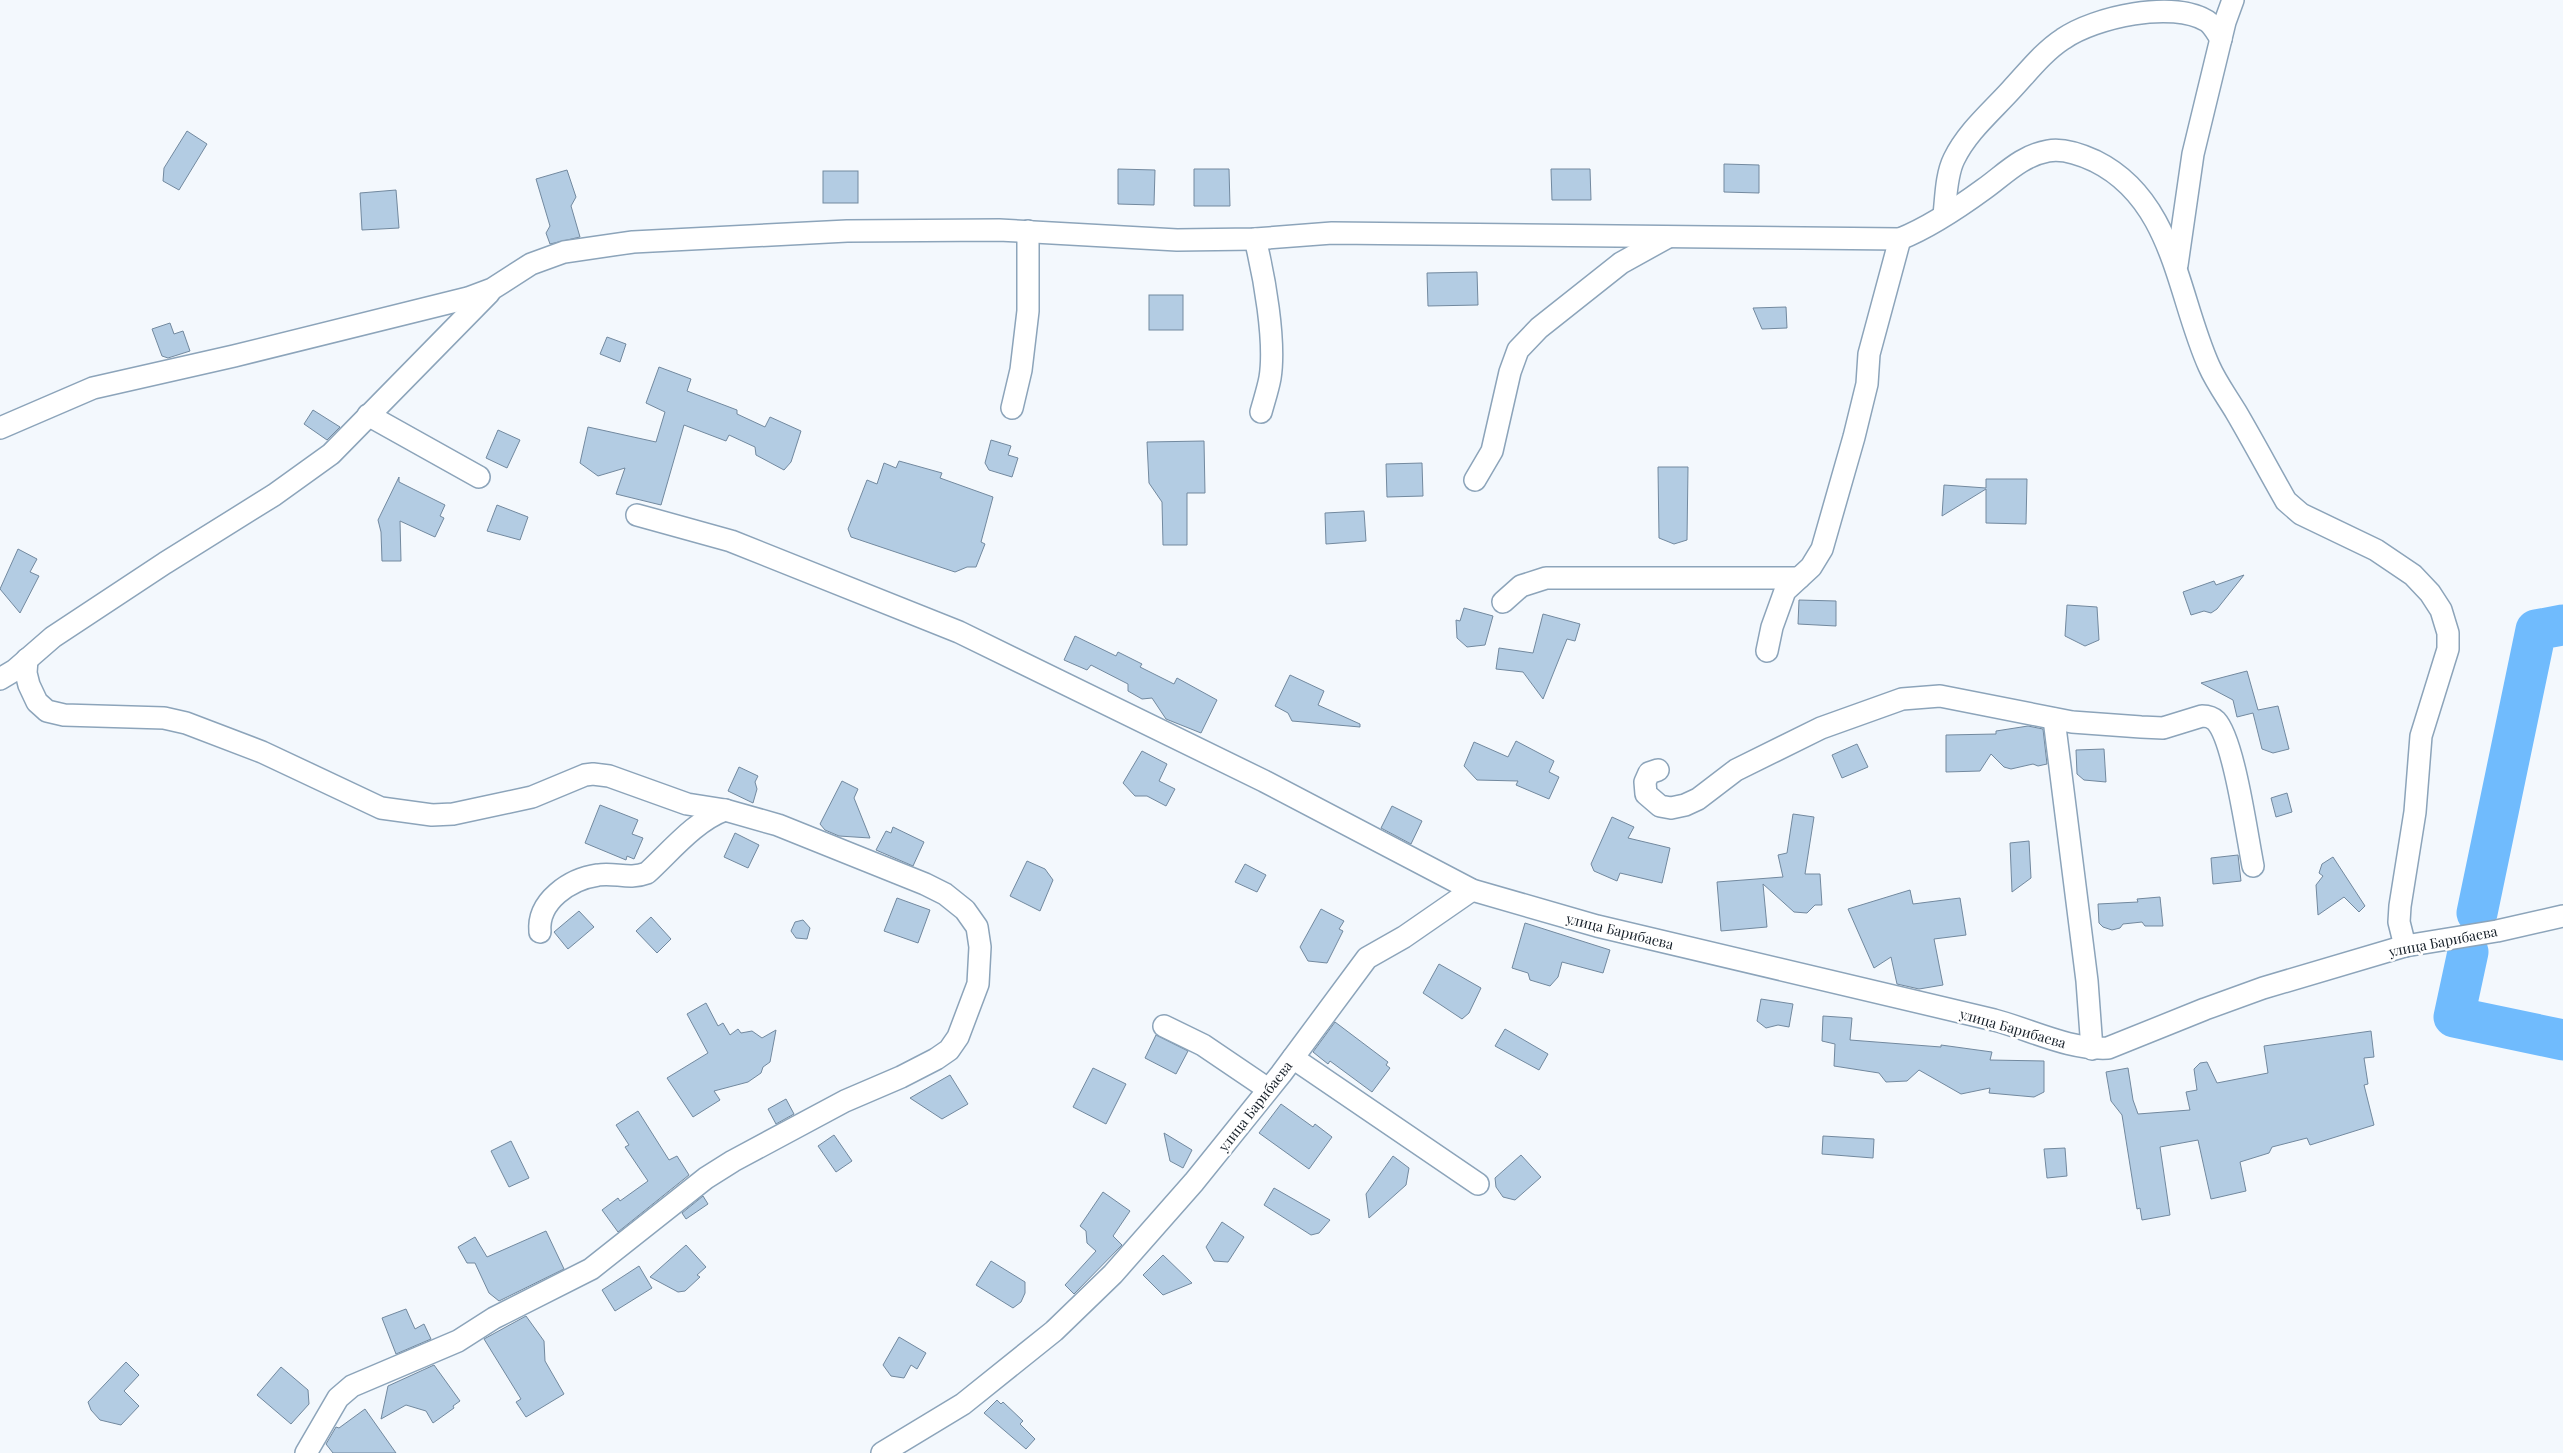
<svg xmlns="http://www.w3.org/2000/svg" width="2563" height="1453" font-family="'Playfair Display',serif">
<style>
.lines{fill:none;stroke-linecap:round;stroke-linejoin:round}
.river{stroke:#70bbfd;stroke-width:41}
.building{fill:#b3cce3;stroke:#72899f}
.minor-casing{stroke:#8ca4ba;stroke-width:24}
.minor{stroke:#fff;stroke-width:21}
.labels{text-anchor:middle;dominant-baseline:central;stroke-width:5;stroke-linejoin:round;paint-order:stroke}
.street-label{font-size:14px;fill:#161f28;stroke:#fff}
</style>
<rect width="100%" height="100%" fill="#f3f8fd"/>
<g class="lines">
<g class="river">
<path d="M2477 913 2536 630 2563 625"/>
<path d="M2468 952 2454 1017 2563 1040"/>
</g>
</g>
<g class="building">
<path d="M187 131 207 144 179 190 163 181 164 168Z"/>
<path d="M1724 164 1759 165V193L1724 192Z"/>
<path d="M1118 169 1155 170 1154 205 1118 204Z"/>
<path d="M1194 169H1229L1230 206H1194Z"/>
<path d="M1551 169H1590L1591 200H1552Z"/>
<path d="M567 170 576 197 571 206 580 237 550 244 546 233 550 226 536 179Z"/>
<rect x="823" y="171" width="35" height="32"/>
<path d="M396 190 399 228 362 230 360 193Z"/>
<path d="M1477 272 1478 305 1428 306 1427 273Z"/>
<rect x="1149" y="295" width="34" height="35"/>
<path d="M1786 307 1787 328 1762 329 1753 308Z"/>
<path d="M170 323 174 334 183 331 190 351 168 358 162 356 152 329Z"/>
<path d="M607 337 626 344 620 362 600 354Z"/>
<path d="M659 367 691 379 687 391 737 410V414L765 427 770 417 801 431 791 462 784 470 756 455 755 447 729 435 726 441 684 425 661 505 616 494 625 468 598 476 580 463 588 427 656 442 665 412 646 403Z"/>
<path d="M313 410 340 427 327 440 304 424Z"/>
<path d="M498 430 520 440 507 468 486 458Z"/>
<path d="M991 440 1011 446 1008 455 1018 458 1012 477 989 470 985 463Z"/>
<path d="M1204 441 1205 493H1187V545H1163L1162 502 1149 483 1147 442Z"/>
<path d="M899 461 942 473 940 478 993 497 981 542 985 544 976 567H967L955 572 851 537 848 529 867 480 877 484 884 463 896 468Z"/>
<path d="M1422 463 1423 496 1387 497 1386 464Z"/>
<path d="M1658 467H1688L1687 540 1674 544 1659 538Z"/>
<path d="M399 477V482L445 505 440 516 444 518 435 537 400 521 401 561H382L381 532 378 520Z"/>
<path d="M1986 479H2027L2026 524 1986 523V489L1942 516 1944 485 1986 488Z"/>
<path d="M497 505 528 517 520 540 487 531Z"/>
<path d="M1364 511 1366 541 1326 544 1325 513Z"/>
<path d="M18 549 37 559 30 572 39 576 20 613 0 589Z"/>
<path d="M2244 575 2217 609 2211 613 2204 611 2191 615 2183 592 2214 581 2216 585Z"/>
<path d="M1799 600 1836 601V626L1798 624Z"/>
<path d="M2067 605 2097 607 2099 640 2085 646 2065 636Z"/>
<path d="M1464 608 1493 616 1485 645 1467 647 1457 638 1456 620 1460 621Z"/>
<path d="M1543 614 1580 624 1575 641 1567 639 1543 699 1523 672 1496 669 1499 648 1533 653Z"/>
<path d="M1075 636 1116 656 1118 652 1142 664 1140 667 1174 684 1177 678 1217 700 1201 733 1166 719 1152 698 1142 699 1128 691V684L1091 665 1087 670 1064 660Z"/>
<path d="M2247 671 2258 710 2278 706 2289 749 2273 753 2262 749 2253 713 2237 717 2233 700 2201 683Z"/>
<path d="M1290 675 1324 691 1318 705 1360 724V727L1292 721 1288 713 1275 706Z"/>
<path d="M2028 726 2043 729 2047 764 2038 766 2033 764 2011 769 2004 767 1991 754 1980 771 1946 772V735L1996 734V731Z"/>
<path d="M1516 741 1554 761 1549 772 1559 777 1549 799 1516 785 1518 781 1477 780 1464 766 1474 742 1508 757Z"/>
<path d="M1857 744 1868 767 1842 778 1832 755Z"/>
<path d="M2104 749 2106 782 2084 780 2077 774 2076 750Z"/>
<path d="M1142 751 1167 764 1159 781 1175 789 1166 806 1147 796H1135L1123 783Z"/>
<path d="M739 767 758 776 755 782 757 789 753 803 728 791Z"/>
<path d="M842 781 858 789 854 798 870 838 839 836 825 830 820 824Z"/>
<path d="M2287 793 2292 812 2276 817 2271 798Z"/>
<path d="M600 805 638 820 632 834 643 838 634 859 627 856 626 860 585 843Z"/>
<path d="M1392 806 1422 821 1411 844 1381 828Z"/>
<path d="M1793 814 1814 817 1805 874H1820L1822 905H1815L1807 913 1794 912 1763 884 1767 927 1721 931 1717 882 1783 877 1778 855 1787 853Z"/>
<path d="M1612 817 1634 827 1628 838 1670 848 1662 883 1620 873 1617 881 1594 871 1591 864Z"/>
<path d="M893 827 924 842 913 866 876 850 886 831 891 833Z"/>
<path d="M735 833 759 845 748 868 724 857Z"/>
<path d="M2029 841 2031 878 2012 892 2010 843Z"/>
<path d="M2238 855 2241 881 2213 884 2211 858Z"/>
<path d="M2333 857 2365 906 2359 912 2344 897 2318 915 2316 885 2323 876 2319 873 2322 864Z"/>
<path d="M1027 861 1045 869 1053 880 1040 911 1010 896Z"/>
<path d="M1245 864 1266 875 1257 892 1235 882Z"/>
<path d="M1910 890 1913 904 1960 898 1966 935 1934 939 1943 985 1919 989 1897 984 1891 957 1874 968 1848 909Z"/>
<path d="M2160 897 2163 926H2145L2142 922 2123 924 2120 928 2112 930 2103 927 2099 923 2098 904 2138 902 2137 899Z"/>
<path d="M897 898 930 910 918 943 884 931Z"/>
<path d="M1321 909 1344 921 1339 929 1343 931 1327 963 1308 961 1300 947Z"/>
<path d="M579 911 594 927 568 949 554 932Z"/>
<path d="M651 917 671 939 657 953 636 931Z"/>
<path d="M803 920 810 928 807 939 796 938 791 931 795 922Z"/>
<path d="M1525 923 1610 950 1603 973 1562 962 1558 977 1550 986 1530 980 1528 973 1512 968Z"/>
<path d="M1439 964 1481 988 1469 1013 1462 1019 1423 993Z"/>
<path d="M1761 999 1793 1004 1789 1027 1778 1025 1766 1028 1757 1021Z"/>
<path d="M706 1003 718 1026 723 1023 730 1035 738 1029 741 1033 752 1031 762 1038 776 1030 770 1062 763 1067 761 1073 748 1082 714 1091 720 1100 693 1117 667 1078 708 1053 687 1014Z"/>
<path d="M1823 1016 1852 1018 1850 1040 1941 1047V1045L1992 1052 1990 1060 2044 1061V1092L2034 1097 1989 1093 1990 1088 1961 1094 1919 1070 1907 1081 1886 1082 1879 1073 1834 1066 1835 1044 1822 1041Z"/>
<path d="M1335 1022 1388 1062 1386 1065 1390 1068 1372 1092 1330 1061 1328 1064 1313 1052Z"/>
<path d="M1505 1029 1548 1054 1539 1070 1495 1046Z"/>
<path d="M2371 1031 2374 1057 2364 1058 2368 1084 2364 1085 2374 1125 2310 1145 2307 1138 2272 1147 2269 1153 2240 1162 2246 1191 2211 1199 2198 1140 2160 1147 2170 1215 2142 1220 2140 1208 2137 1209 2122 1115 2111 1101 2106 1072 2128 1068 2133 1100 2138 1114 2190 1110 2186 1092 2197 1090 2194 1069 2200 1063 2207 1062 2217 1083 2268 1073 2264 1046Z"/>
<path d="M1156 1035 1188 1051 1176 1074 1145 1058Z"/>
<path d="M1093 1068 1126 1084 1106 1124 1073 1107Z"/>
<path d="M950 1075 968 1104 942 1119 910 1098Z"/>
<path d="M786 1099 794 1114 776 1124 768 1109Z"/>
<path d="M1281 1104 1313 1127 1315 1124 1332 1137 1309 1169 1259 1133Z"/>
<path d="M638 1111 669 1160 677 1156 689 1175 618 1232 602 1210 618 1198 620 1201 648 1181 625 1147 629 1145 616 1125Z"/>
<path d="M1164 1133 1192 1150 1183 1168 1170 1161Z"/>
<path d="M834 1135 852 1161 836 1172 818 1146Z"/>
<path d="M1823 1136 1874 1139 1873 1158 1822 1154Z"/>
<path d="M511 1141 529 1178 509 1187 491 1151Z"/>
<path d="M2065 1148 2067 1176 2047 1178 2044 1149Z"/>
<path d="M1521 1155 1541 1177 1515 1200 1503 1197 1496 1187 1495 1178Z"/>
<path d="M1393 1156 1409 1168 1406 1185 1369 1218 1366 1194Z"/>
<path d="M1274 1188 1330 1220 1319 1233 1311 1235 1264 1205Z"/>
<path d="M1103 1192 1130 1211 1113 1236 1122 1245 1074 1294 1065 1285 1096 1251 1087 1243 1086 1231 1080 1226Z"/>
<path d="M703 1196 708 1204 686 1219 682 1213Z"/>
<path d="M1222 1222 1244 1237 1228 1262 1214 1261 1206 1247Z"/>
<path d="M546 1231 564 1269 499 1301 489 1293 475 1263H467L458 1247 475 1237 487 1257Z"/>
<path d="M686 1245 706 1267 697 1275 700 1277 685 1291 678 1292 650 1277Z"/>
<path d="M1163 1255 1192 1283 1163 1295 1143 1275Z"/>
<path d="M991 1261 1025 1282V1293L1021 1302 1013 1308 976 1285Z"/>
<path d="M639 1266 652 1288 615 1311 602 1290Z"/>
<path d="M406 1309 415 1329 424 1324 431 1339 396 1354 382 1318Z"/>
<path d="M526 1316 544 1341 545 1361 564 1394 526 1417 516 1402 521 1399 484 1339Z"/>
<path d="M899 1337 926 1353 917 1369 911 1365 904 1378 891 1376 883 1365Z"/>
<path d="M126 1362 139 1375 124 1391 139 1406 121 1425 100 1420 91 1410 88 1402Z"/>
<path d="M434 1365 460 1401 453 1406 454 1408 433 1423 426 1411 406 1405 381 1419 388 1386Z"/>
<path d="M281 1367 308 1390 309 1404 291 1424 257 1395Z"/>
<path d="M997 1400 1001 1404 1003 1402 1023 1421 1020 1424 1035 1439 1026 1449 984 1413Z"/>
<path d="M365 1409 396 1453H333L326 1444 336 1427 339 1428Z"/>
</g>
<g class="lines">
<g class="minor-casing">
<g id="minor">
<path d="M1944 215C1946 198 1946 175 1954 159 1967 132 1991 112 2011 90 2027 73 2043 52 2063 39 2095 17 2172 0 2207 21 2213 25 2217 33 2221 39"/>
<path d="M1255 239C1264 275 1276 341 1270 378 1268 389 1264 401 1261 412"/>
<path d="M2177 265 2193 154 2225 22 2233 0"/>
<path d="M1012 408 1021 370 1028 311V231"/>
<path d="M368 415 479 477"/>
<path d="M0 428 93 388 234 356 468 298 492 289 531 264 564 252 633 242 847 231 999 230 1177 240 1255 239 1332 233 1900 239C1930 227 1958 208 1984 189 2005 174 2021 156 2048 151 2063 148 2082 155 2095 161 2174 200 2177 295 2209 366 2216 382 2227 397 2236 412 2253 441 2269 471 2286 501L2301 514 2376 550 2413 575 2430 593 2441 610 2448 633V649L2421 736 2415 812 2400 906 2399 922 2405 946"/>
<path d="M1475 480 1492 451 1510 372 1518 350 1539 328 1621 263 1668 237"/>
<path d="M637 515 731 541 959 632 1264 781 1472 890 1597 926 1994 1020C2032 1030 2069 1050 2108 1048L2205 1009 2263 988 2405 946 2497 931 2563 916"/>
<path d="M1503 602 1521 586 1546 578H1799"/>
<path d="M1767 651 1772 627 1785 591 1811 567 1822 549 1854 437 1867 384 1869 354 1900 239"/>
<path d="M27 659 26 673 29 685 37 702 47 711 64 715 164 718 186 723 262 752 381 808 432 815 453 814 532 797 585 775 593 774 609 776 687 804 725 810 778 825 925 884 945 894 965 910 977 927 980 947 978 984 958 1037 949 1050 936 1059 901 1077 845 1101 733 1161 706 1178 591 1269 494 1318 458 1341 352 1386 338 1398 306 1453"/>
<path d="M0 679 15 670 53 637 165 563 274 495 331 454 489 293"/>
<path d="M2054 719 2087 981 2092 1049"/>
<path d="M1658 770 1649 773 1645 782 1646 794 1660 806 1671 808 1685 805 1698 799 1736 770 1821 728 1902 699 1940 696 2072 722 2141 727 2163 728 2202 716C2207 716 2212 717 2216 721 2234 740 2247 836 2253 866"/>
<path d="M540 932C537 901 570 879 598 875 615 872 629 880 647 873 671 851 695 821 725 810"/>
<path d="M1164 1026 1203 1045 1268 1089"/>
<path d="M1293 1058 1478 1184"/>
<path d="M882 1453 963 1404 1054 1331 1113 1274 1194 1182 1281 1074 1367 958 1404 937 1472 890"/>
</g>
</g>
<use href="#minor" class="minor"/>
</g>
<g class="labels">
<g class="street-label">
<text transform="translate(1620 931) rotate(14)">улица Барибаева</text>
<text transform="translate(2443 941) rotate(-11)">улица Барибаева</text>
<text transform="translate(2013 1028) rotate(16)">улица Барибаева</text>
<text transform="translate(1255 1106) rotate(-52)">улица Барибаева</text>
</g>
</g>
</svg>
